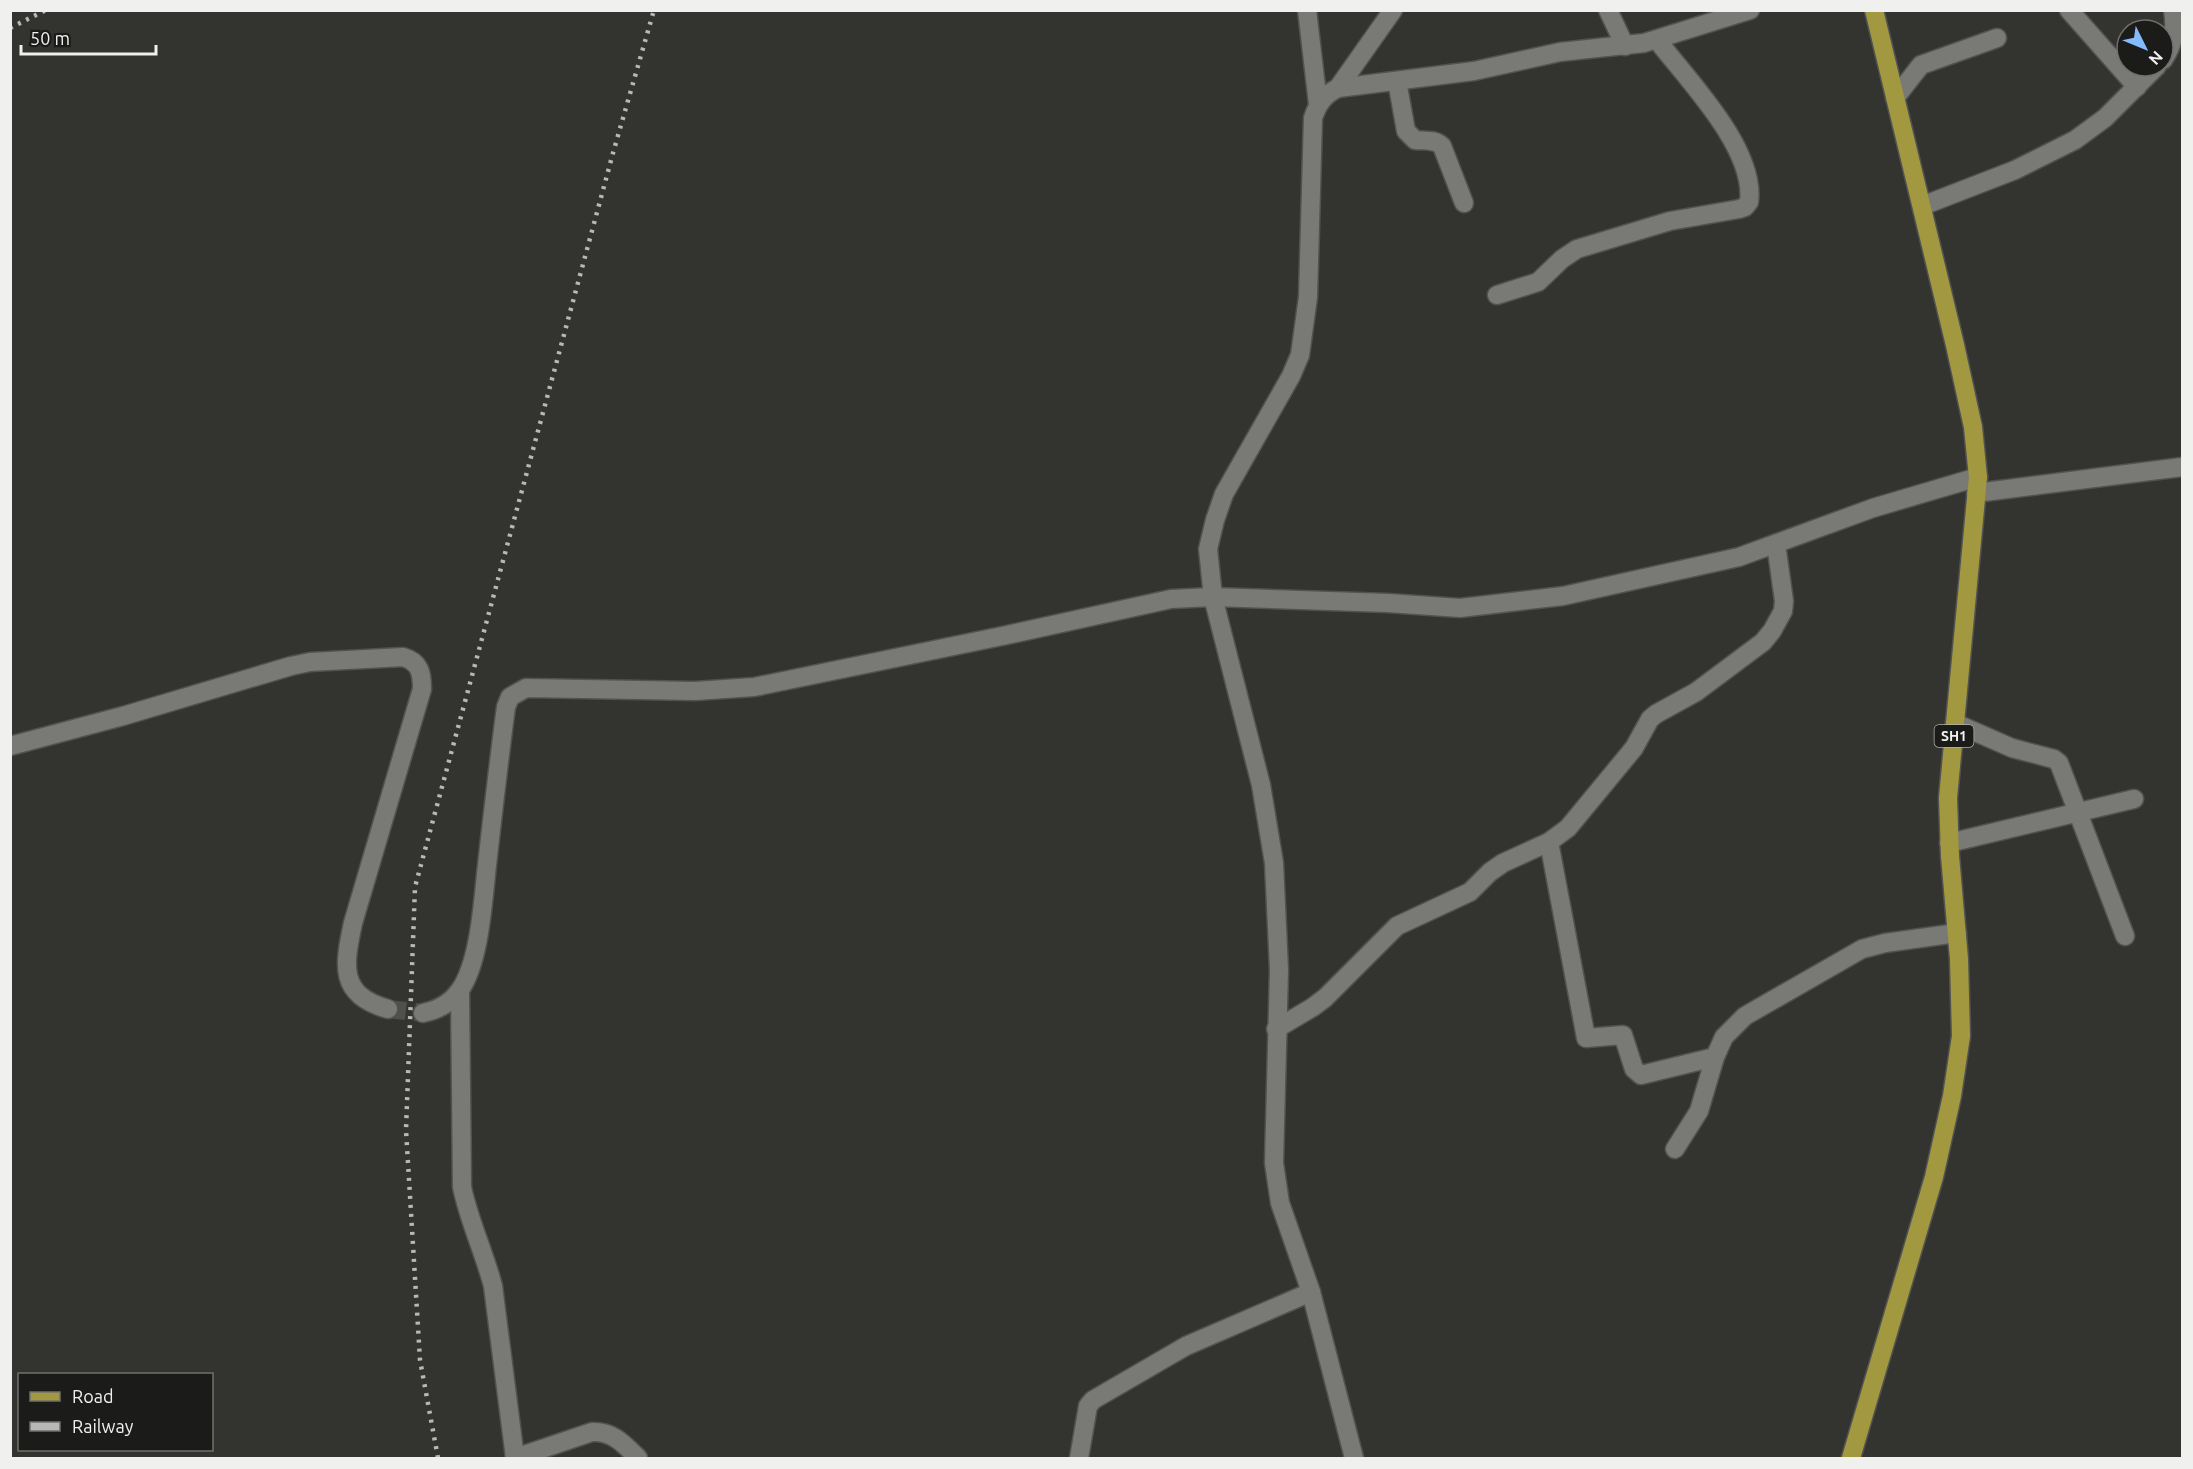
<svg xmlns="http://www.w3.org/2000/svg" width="2193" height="1469" font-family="Ubuntu,sans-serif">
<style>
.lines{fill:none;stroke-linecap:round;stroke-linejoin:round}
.minor-tunnel{stroke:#4f4f4c;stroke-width:18;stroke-dasharray:18 9;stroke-linecap:butt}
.minor-casing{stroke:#525250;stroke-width:21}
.major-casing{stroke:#525250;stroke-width:21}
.minor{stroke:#797975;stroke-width:18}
.major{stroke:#a29840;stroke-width:18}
.rail{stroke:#b8b8b6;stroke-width:4.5;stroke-dasharray:3 6;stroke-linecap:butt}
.labels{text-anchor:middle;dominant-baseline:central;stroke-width:6;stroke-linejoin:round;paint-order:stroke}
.shield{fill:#1b1b19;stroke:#b0b0ae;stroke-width:1.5}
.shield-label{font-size:14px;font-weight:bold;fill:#f0f0ee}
</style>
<rect width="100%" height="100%" fill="#333330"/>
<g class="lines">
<path class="minor-tunnel" d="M388 1009 423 1013"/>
<g class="minor-casing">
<g id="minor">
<path d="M1307 10 1318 104"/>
<path d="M1608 10 1625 46"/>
<path d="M2069 10 2137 87"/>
<path d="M2163 60C2174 44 2176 29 2173 10"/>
<path d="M1397 81 1406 131 1415 140C1425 141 1435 139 1442 146L1464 203"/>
<path d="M1338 88 1393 10"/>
<path d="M1895 98 1921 65 1997 38"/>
<path d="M1922 206 2015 170 2075 140 2105 118 2157 66"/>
<path d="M1497 295 1538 282 1562 259 1577 249 1670 221 1739 209 1745 207 1749 202C1756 149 1688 80 1657 40"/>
<path d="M1976 493 2182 467"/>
<path d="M1955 723 2012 748 2054 759 2059 763 2125 936"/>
<path d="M10 746 123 716 291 666 310 662 403 657C420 662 422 673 422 689L353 923C344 965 338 995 388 1009"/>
<path d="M1549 842 1586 1038 1623 1035 1634 1069 1641 1075 1715 1057"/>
<path d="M1949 843 2134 799"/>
<path d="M460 990 462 1187C469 1221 484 1252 493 1286L515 1458"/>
<path d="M423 1013C438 1010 451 1003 460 990 480 961 483 900 487 865 493 812 499 759 506 707L510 697 526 688 695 691 754 687 1007 635 1171 599 1213 597 1388 603 1460 608 1563 596 1739 557 1873 508 1978 477"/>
<path d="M1276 1029 1313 1007 1325 998 1397 926 1470 892 1490 872 1503 863 1549 842 1568 828 1634 748 1650 719 1656 714 1696 692 1763 642 1772 631 1783 611 1784 601 1776 544"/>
<path d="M1675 1149 1699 1111 1715 1057 1724 1037 1745 1016 1862 949 1885 943 1957 933"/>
<path d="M515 1458 592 1432C613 1431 624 1444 638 1458"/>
<path d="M1079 1458 1088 1406 1093 1400 1186 1346 1311 1292"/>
<path d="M1354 1458 1311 1292 1280 1203 1274 1163 1279 970 1274 863 1261 785 1213 597 1208 549 1215 520 1224 494 1291 376 1300 355 1308 297 1313 118C1318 103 1324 95 1338 88L1474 71 1560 52 1644 43 1750 10"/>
</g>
</g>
<g class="major-casing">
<path id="major" d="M1851 1458 1934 1177 1952 1096 1961 1036 1959 959 1950 856 1948 798 1978 477 1973 427 1955 345 1874 10"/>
</g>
<use href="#minor" class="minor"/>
<use href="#major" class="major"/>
<g class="rail">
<path d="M10 28 46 10"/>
<path d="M438 1458 420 1360 406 1130 415 887 613 153 654 10"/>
</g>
</g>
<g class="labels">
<rect class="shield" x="1934.5" y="725" width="39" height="22" rx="4.5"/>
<g class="shield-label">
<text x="1954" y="736">SH1</text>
</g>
</g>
<rect width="2193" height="1469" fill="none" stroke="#f0f0ee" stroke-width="24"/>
<rect x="18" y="1373" width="195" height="78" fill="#1b1b19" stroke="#70706e" stroke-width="1.5"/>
<rect x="30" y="1392" width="30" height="9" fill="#a29840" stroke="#70706e" stroke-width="1.5"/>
<text x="72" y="1403" font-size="18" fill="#f0f0ee">Road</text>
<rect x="30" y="1422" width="30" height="9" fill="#b8b8b6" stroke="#70706e" stroke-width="1.5"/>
<text x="72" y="1433" font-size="18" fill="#f0f0ee">Railway</text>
<g transform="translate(2145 48) rotate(133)"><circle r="28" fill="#1b1b19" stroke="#70706e" stroke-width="1.5"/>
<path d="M0-4.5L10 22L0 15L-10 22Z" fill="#83bcfb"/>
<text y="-9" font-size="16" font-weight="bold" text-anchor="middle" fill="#f0f0ee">N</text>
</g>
<path d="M21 45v9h135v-9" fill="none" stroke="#f0f0ee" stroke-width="3"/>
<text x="30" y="45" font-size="18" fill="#f0f0ee" stroke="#1b1b19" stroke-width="4.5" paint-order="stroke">50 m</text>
</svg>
